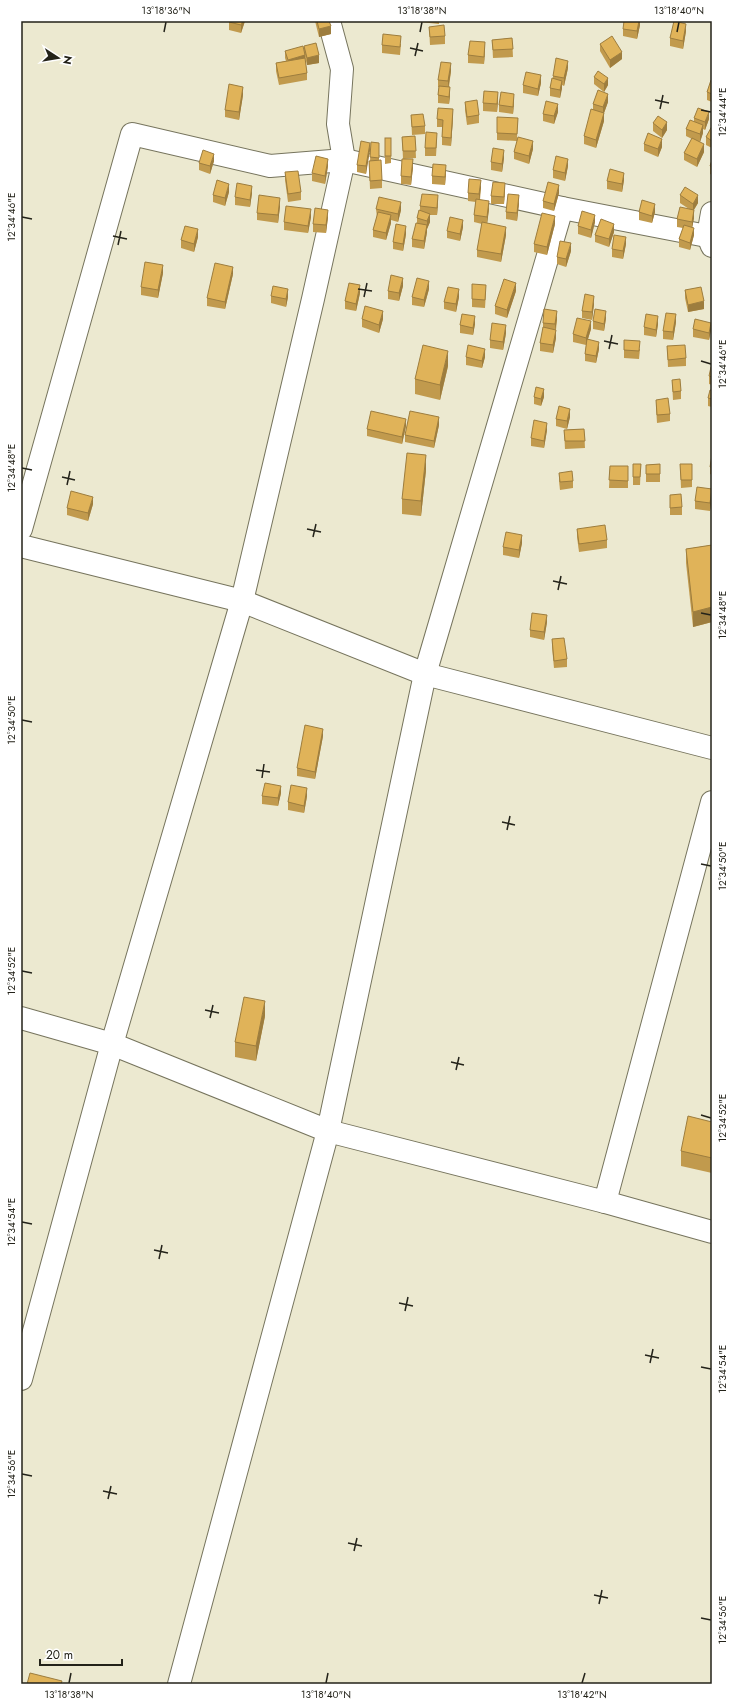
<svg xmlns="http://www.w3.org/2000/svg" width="733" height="1705" font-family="Jost,sans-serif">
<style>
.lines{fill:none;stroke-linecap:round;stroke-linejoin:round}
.minor-casing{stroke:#76745d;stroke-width:24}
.minor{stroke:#fff;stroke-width:22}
.wall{fill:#c19a4d}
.shaded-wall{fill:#9d7d3e}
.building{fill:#e0b359;stroke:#9d7d3e}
.ticks{fill:none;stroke:#232219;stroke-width:1.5}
.neatline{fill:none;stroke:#232219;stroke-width:1.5}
.ticks-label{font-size:10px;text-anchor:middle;fill:#232219}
</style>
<rect width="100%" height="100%" fill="#ece9d0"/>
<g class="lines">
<g class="minor-casing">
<g id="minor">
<path d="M712 213 708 236 712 246"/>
<path d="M21 529 132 134 270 166 344 160 562 208 712 237"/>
<path d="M21 546 242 601 425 674 712 748"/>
<path d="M21 1018 112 1044 328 1131 605 1202 712 802"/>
<path d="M605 1202 712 1232"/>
<path d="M21 1379 112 1044 242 601 313 299 344 160 338 124 342 69 329 21"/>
<path d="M179 1684 328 1131 425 674 562 208"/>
</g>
</g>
<use href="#minor" class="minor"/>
</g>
<g class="wall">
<path d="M229 21H245L241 33 229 30Z"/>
<path d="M315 21H329L331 34 319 37Z"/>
<path d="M420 21H439V24L420 22Z"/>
<path d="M640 21V25L637 39 623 36V29Z"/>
<path d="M429 27 445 36V44L430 45Z"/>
<path d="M686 31 683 49 670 46V38Z"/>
<path d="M512 38 513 57 493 58 492 40Z"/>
<path d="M401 44 400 55 382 53V45Z"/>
<path d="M600 44 622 59 610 68 600 51Z"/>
<path d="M304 46 319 63 307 65 305 57 307 73V80L279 85 276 71V63L286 61 285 58V51L304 52Z"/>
<path d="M485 50 484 64 468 63V55Z"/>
<path d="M568 68 564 86 562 85 560 98 550 96V88L553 79V76Z"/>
<path d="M451 71 449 87 450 95 449 104 438 103V95L439 87H438V80Z"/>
<path d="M594 77 608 85 604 92 594 84Z"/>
<path d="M712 80V102L707 100V92Z"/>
<path d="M541 83 538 96 523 93V85Z"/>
<path d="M243 95 239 120 225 117V110Z"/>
<path d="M498 100 497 112 483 111V103Z"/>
<path d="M465 102 479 115V123L467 125 465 110Z"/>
<path d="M514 102 513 114 499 112V105Z"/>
<path d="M608 102 604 113V121L596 148 584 144V136L593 110V104Z"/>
<path d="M558 112 554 124 543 121V114Z"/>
<path d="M411 115 425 126V134L412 135Z"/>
<path d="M453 117 451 146 442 145V127H437V119Z"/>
<path d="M518 118 517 139 533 149 529 164 514 159V152L517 141 497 140V133Z"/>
<path d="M694 118 709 119 705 130 703 129V133L700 142 704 152 697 167 684 160V153L692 139 686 136V129L694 121Z"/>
<path d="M653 123 667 130 662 138 653 131Z"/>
<path d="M712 126V148L706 145V137Z"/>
<path d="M415 136 416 158 404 159 413 167 411 185 401 184V176L403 159 402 137Z"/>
<path d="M385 138H391V163L385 164Z"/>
<path d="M437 141 436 156H425V148Z"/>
<path d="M371 142 379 143V160L382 180V188L370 189 369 161H370Z"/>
<path d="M370 143 366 174 357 172V165Z"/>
<path d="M644 144 662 147 658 157 644 151Z"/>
<path d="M504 158 502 172 491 170V162Z"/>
<path d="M712 160V175L710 174V166Z"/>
<path d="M214 161 210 174 199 170V163Z"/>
<path d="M328 166 325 184 312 181V173Z"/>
<path d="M568 166 565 181 553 178V170Z"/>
<path d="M285 172 301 192V200L288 202 285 180Z"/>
<path d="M446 173 445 185 432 184V176Z"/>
<path d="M624 180 622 192 607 189V181Z"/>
<path d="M481 187 480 200 489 209 487 223 506 235 501 262 477 257V250L482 224 474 222V215L476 202 468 201V193Z"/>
<path d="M505 190 504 204H491V196Z"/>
<path d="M229 192 225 206 213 202V195Z"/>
<path d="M252 193 250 207 235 205V197Z"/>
<path d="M559 193 554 211 543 208V201Z"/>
<path d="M680 195 698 203 694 210V218L692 227 694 235 690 250 679 247V239L683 228 677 227V219L689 209 680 203Z"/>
<path d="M438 203 437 215H430V222L427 229V232L424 249 412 247V239L417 223V218L420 211V206Z"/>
<path d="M519 203 517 221 506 219V212Z"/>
<path d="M280 206 278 223 257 220V213Z"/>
<path d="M376 209 401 210 398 222 391 220V223L386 240 373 237V230L377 217Z"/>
<path d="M639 212H655L652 223 639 220Z"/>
<path d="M311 217 308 233 284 230V222Z"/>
<path d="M328 217 326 233 313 232V224Z"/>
<path d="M595 222 591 238 578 234V226Z"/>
<path d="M555 224 547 255 534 252V244Z"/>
<path d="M463 227 460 241 447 238V231Z"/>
<path d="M614 232 609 247 595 242V235Z"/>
<path d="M406 234 403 251 393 249V242Z"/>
<path d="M198 237 194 252 181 248V240Z"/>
<path d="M626 244 623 259 612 257V249Z"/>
<path d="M571 251 566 267 557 264V257Z"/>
<path d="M163 273 158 298 141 295V287Z"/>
<path d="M233 274 225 309 207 306V298Z"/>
<path d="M472 284 486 292 485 308 472 307Z"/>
<path d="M403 286 399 301 388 299V291Z"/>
<path d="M429 289 424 307 412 305V297Z"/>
<path d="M685 290 704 309 688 312 685 298Z"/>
<path d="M516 291 507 318 495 314V306Z"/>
<path d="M360 293 356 311 345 309V301Z"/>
<path d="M271 296 288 297 286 307 271 303Z"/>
<path d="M459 297 456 312 444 309V302Z"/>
<path d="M594 304 592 320 582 318V311Z"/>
<path d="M606 318 604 331 593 329V321Z"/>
<path d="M362 319H383L379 333 362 327Z"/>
<path d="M557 319 556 330V338L553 353 540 351V343L543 330V323Z"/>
<path d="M676 322 673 340 663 339V331Z"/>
<path d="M475 324 473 335 460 333V325Z"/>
<path d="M658 324 656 337 644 335V327Z"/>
<path d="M591 329 588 339 599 349 596 363 585 361V354L586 345 573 342V334Z"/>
<path d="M693 329 711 330 709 340 693 337Z"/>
<path d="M506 333 503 350 490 348V340Z"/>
<path d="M667 346 686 358V366L668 367Z"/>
<path d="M640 349 639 359 624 358V350Z"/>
<path d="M466 357H485L482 368 466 365Z"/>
<path d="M448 366 440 400 415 394V379Z"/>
<path d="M712 368V385L709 384V376Z"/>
<path d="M672 380 681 391V399L673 400Z"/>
<path d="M712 390V407L708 406V398Z"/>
<path d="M534 397H544L541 406 534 404Z"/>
<path d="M656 400 670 414V421L657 423 656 407Z"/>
<path d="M570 417 567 429 556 426V419Z"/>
<path d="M439 425 434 448 405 442V435Z"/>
<path d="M406 426 402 444 367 436V429Z"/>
<path d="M584 429 585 448 565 449 564 430Z"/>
<path d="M547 430 544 448 531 446V438Z"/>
<path d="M712 455V475L710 474V467Z"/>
<path d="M633 464H641L640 485H633Z"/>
<path d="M660 464V482H646V465Z"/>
<path d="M680 464H692V487L681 488Z"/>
<path d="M610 466H628V488H609Z"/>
<path d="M426 470 421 516 402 514V499Z"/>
<path d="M559 473 573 481V488L560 490 559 481Z"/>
<path d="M670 495 682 507V515H670Z"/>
<path d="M712 497 710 511 695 509V501Z"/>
<path d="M93 504 88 521 67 515V508Z"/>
<path d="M577 529 607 540V548L579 552 577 537Z"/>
<path d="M522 543 519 558 503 555V547Z"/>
<path d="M712 545V622L693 627 686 563V549Z"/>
<path d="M547 622 544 640 530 637V630Z"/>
<path d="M552 639 567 659V667L554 668 552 647Z"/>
<path d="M323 736 315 779 297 776V768Z"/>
<path d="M281 793 278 806 262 804V796Z"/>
<path d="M307 796 304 813 288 810V802Z"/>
<path d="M265 1016 256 1061 235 1057V1042Z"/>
<path d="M712 1122V1173L681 1166V1151Z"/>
</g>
<g class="shaded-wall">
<path d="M243 21H245L241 33V25Z"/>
<path d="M639 21H640V25L637 39V31Z"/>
<path d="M686 24V31L683 49V41Z"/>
<path d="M331 26V34L319 37V29Z"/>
<path d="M485 42V50L484 64V57Z"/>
<path d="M622 52V59L610 68V60Z"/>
<path d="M305 55V63L288 68V60Z"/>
<path d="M319 55V63L307 65V58Z"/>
<path d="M568 61V68L564 86V78Z"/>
<path d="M451 63V71L448 89V81Z"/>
<path d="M541 75V83L538 96V89Z"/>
<path d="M608 78V85L604 92V84Z"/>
<path d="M562 81V89L560 98V90Z"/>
<path d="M243 87V95L239 120V112Z"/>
<path d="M450 87V95L449 104V97Z"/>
<path d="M498 92V100L497 112V104Z"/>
<path d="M514 94V102L513 114V107Z"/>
<path d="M608 94V102L604 113V121L596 148V140L603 115V107Z"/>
<path d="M558 104V112L554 124V116Z"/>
<path d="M453 109V117L451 146V138Z"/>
<path d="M709 112V119L705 130V122Z"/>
<path d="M667 122V130L662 138V130Z"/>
<path d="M703 125V133L700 142V134Z"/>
<path d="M662 139V147L658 157V149Z"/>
<path d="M533 141V149L529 164V156Z"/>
<path d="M370 143V151L366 174V166Z"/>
<path d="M704 144V152L697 167V159Z"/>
<path d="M504 150V158L502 172V164Z"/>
<path d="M214 154V161L210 174V166Z"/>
<path d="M328 159V166L325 184V176Z"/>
<path d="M413 159V167L411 185V177Z"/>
<path d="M568 159V166L565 181V173Z"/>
<path d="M446 165V173L445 185V177Z"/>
<path d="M624 173V180L622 192V184Z"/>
<path d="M481 180V187L479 202V194Z"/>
<path d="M505 183V190L504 204V197Z"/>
<path d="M229 184V192L225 206V198Z"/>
<path d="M559 185V193L554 211V204Z"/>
<path d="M252 186V193L250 207V200Z"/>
<path d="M438 195V203L437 215V208Z"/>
<path d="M519 195V203L517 221V213Z"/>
<path d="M698 195V203L693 211V204Z"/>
<path d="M280 198V206L278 223V215Z"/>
<path d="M489 201V209L487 225V217Z"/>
<path d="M401 202V210L398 222V214Z"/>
<path d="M655 204V212L652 223V216Z"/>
<path d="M311 209V217L308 233V226Z"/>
<path d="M328 210V217L326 233V225Z"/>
<path d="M694 210V218L692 229V222Z"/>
<path d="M430 214V222L427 229V221Z"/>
<path d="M391 215V223L386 240V233Z"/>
<path d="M595 215V222L591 238V230Z"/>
<path d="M555 216V224L547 255V247Z"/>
<path d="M463 220V227L460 241V234Z"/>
<path d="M614 224V232L609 247V239Z"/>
<path d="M427 225V232L424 249V241Z"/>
<path d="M406 226V234L403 251V244Z"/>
<path d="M506 227V235L501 262V254Z"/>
<path d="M694 228V235L690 250V243Z"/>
<path d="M198 229V237L194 252V244Z"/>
<path d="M626 237V244L623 259V251Z"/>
<path d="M571 243V251L566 267V259Z"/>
<path d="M163 265V273L158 298V290Z"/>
<path d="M233 267V274L225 309V302Z"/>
<path d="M403 278V286L399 301V293Z"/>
<path d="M429 281V289L424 307V300Z"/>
<path d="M516 283V291L507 318V310Z"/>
<path d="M360 285V293L356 311V304Z"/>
<path d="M288 289V297L286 307V299Z"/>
<path d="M459 289V297L456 312V304Z"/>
<path d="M594 296V304L592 320V312Z"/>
<path d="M704 301V309L688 312V305Z"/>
<path d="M383 311V319L379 333V325Z"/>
<path d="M557 311V319L555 332V324Z"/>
<path d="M606 311V318L604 331V324Z"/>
<path d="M676 314V322L673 340V332Z"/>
<path d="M475 316V324L473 335V328Z"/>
<path d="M658 316V324L656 337V330Z"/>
<path d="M591 321V329L586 345V338Z"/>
<path d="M711 323V330L709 340V333Z"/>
<path d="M506 325V333L503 350V342Z"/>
<path d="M556 330V338L553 353V345Z"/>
<path d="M599 342V349L596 363V356Z"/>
<path d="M485 349V357L482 368V361Z"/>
<path d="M448 351V366L440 400V385Z"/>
<path d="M544 389V397L541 406V399Z"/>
<path d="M570 409V417L567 429V421Z"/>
<path d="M439 417V425L434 448V441Z"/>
<path d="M406 419V426L402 444V437Z"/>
<path d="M547 423V430L544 448V441Z"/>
<path d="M426 455V470L421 516V501Z"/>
<path d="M712 489V497L710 511V503Z"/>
<path d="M93 497V504L88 521V513Z"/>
<path d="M522 535V543L519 558V550Z"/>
<path d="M712 607V622L693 627V612Z"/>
<path d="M547 615V622L544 640V632Z"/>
<path d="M323 729V736L315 779V772Z"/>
<path d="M281 786V793L278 806V798Z"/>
<path d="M307 788V796L304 813V806Z"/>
<path d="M265 1001V1016L256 1061V1046Z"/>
</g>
<g class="building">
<path d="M229 21H243L241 25 229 22Z"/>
<path d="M317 21H329L331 26 319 29Z"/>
<path d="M624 21H639L637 31 623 29Z"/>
<path d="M674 21 686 24 683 41 670 38Z"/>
<path d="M444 25 445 36 430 37 429 27Z"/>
<path d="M383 34 401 36 400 47 382 45Z"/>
<path d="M612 36 622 52 610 60 600 44Z"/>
<path d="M512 38 513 49 493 50 492 40Z"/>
<path d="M470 41 485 42 484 57 468 55Z"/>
<path d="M316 43 319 55 307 58 304 46Z"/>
<path d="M303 46 305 55 288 60 285 51Z"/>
<path d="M305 58 307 73 279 78 276 63Z"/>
<path d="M556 58 568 61 564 78 553 76Z"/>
<path d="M441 62 451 63 448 81 438 80Z"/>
<path d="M598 71 608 78 604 84 594 77Z"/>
<path d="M526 72 541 75 538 89 523 85Z"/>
<path d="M552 78 562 81 560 90 550 88Z"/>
<path d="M711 80H712V94L707 92Z"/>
<path d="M229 84 243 87 239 112 225 110Z"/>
<path d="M439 86 450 87 449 97 438 95Z"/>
<path d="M598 90 608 94 603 107 593 104Z"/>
<path d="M484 91 498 92 497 104 483 103Z"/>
<path d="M501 92 514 94 513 107 499 105Z"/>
<path d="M477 100 479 115 467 117 465 102Z"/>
<path d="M546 101 558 104 554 116 543 114Z"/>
<path d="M438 108 453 109 451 138 442 137 443 120 437 119Z"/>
<path d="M698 108 709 112 705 122 694 118Z"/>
<path d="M591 109 604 113 596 140 584 136Z"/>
<path d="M423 114 425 126 412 127 411 115Z"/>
<path d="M658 116 667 122 662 130 653 123Z"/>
<path d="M497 117 518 118 517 134 497 133Z"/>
<path d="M690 120 703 125 700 134 686 129Z"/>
<path d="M712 126V141L706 137Z"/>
<path d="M426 132 437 133 436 148H425Z"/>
<path d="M648 133 662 139 658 149 644 144Z"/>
<path d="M415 136 416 151H403L402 137Z"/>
<path d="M518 137 533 141 529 156 514 152Z"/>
<rect x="385" y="138" width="6" height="18"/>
<path d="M692 138 704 144 697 159 684 153Z"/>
<path d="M361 141 370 143 366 166 357 165Z"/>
<path d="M371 142 379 143V158L370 157Z"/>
<path d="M493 148 504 150 502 164 491 162Z"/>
<path d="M203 150 214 154 210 166 199 163Z"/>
<path d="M316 156 328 159 325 176 312 173Z"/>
<path d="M556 156 568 159 565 173 553 170Z"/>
<path d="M402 159H413L411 177 401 176Z"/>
<path d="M381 160 382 180 370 181 369 161Z"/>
<path d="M712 160V167L710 166Z"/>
<path d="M433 164 446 165 445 177 432 176Z"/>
<path d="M610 169 624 173 622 184 607 181Z"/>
<path d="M298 171 301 192 288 194 285 172Z"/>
<path d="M469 179 481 180 479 194 468 193Z"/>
<path d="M217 180 229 184 225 198 213 195Z"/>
<path d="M493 182 505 183 504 197 491 196Z"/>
<path d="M548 182 559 185 554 204 543 201Z"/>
<path d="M237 183 252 186 250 200 235 197Z"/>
<path d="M685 187 698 195 693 204 680 195Z"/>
<path d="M422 194 438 195 437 208 420 206Z"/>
<path d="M508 194 519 195 517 213 506 212Z"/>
<path d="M259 195 280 198 278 215 257 213Z"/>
<path d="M379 197 401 202 398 214 376 209Z"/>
<path d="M476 199 489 201 487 217 474 215Z"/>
<path d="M642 200 655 204 652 216 639 212Z"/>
<path d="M286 206 311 209 308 226 284 222Z"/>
<path d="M680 207 694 210 692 222 677 219Z"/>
<path d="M315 208 328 210 326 225 313 224Z"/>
<path d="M419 210 430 214 427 221 417 218Z"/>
<path d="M582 211 595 215 591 230 578 226Z"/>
<path d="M378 212 391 215 386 233 373 230Z"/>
<path d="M542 213 555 216 547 247 534 244Z"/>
<path d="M450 217 463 220 460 234 447 231Z"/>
<path d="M601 219 614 224 609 239 595 235Z"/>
<path d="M482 222 506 227 501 254 477 250Z"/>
<path d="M416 223 427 225 424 241 412 239Z"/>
<path d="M396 224 406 226 403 244 393 242Z"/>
<path d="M684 225 694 228 690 243 679 239Z"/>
<path d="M185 226 198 229 194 244 181 240Z"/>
<path d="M614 235 626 237 623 251 612 249Z"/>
<path d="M560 241 571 243 566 259 557 257Z"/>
<path d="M145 262 163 265 158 290 141 287Z"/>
<path d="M215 263 233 267 225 302 207 298Z"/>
<path d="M391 275 403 278 399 293 388 291Z"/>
<path d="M417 278 429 281 424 300 412 297Z"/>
<path d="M504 279 516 283 507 310 495 306Z"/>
<path d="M349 283 360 285 356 304 345 301Z"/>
<path d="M472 284 486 285 485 300 472 299Z"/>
<path d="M273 286 288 289 286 299 271 296Z"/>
<path d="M448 287 459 289 456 304 444 302Z"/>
<path d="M701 287 704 301 688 305 685 290Z"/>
<path d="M585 294 594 296 592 312 582 311Z"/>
<path d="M365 306 383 311 379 325 362 319Z"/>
<path d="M544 309 557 311 555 324 543 323Z"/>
<path d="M595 309 606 311 604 324 593 321Z"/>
<path d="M666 313 676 314 673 332 663 331Z"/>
<path d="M462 314 475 316 473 328 460 325Z"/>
<path d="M646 314 658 316 656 330 644 327Z"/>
<path d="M577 318 591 321 586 338 573 334Z"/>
<path d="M695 319 711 323 709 333 693 329Z"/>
<path d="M492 323 506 325 503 342 490 340Z"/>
<path d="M543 327 556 330 553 345 540 343Z"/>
<path d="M587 339 599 342 596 356 585 354Z"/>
<path d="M624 340 640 341 639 351 624 350Z"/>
<path d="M423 345 448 351 440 385 415 379Z"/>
<path d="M468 345 485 349 482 361 466 357Z"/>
<path d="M685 345 686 358 668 360 667 346Z"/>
<path d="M711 367 712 368V377L709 376Z"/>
<path d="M680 379 681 391 673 392 672 380Z"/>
<path d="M536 387 544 389 541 399 534 397Z"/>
<path d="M710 390H712V399L708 398Z"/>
<path d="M668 398 670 414 657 415 656 400Z"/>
<path d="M559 406 570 409 567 421 556 419Z"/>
<path d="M371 411 406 419 402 437 367 429Z"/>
<path d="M410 411 439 417 434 441 405 435Z"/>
<path d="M534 420 547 423 544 441 531 438Z"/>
<path d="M584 429 585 441H565L564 430Z"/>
<path d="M407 453 426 455 421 501 402 499Z"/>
<path d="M712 455V467H710Z"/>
<path d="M633 464H641L640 477H633Z"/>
<path d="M660 464V474H646V465Z"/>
<path d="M680 464H692V480H681Z"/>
<path d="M610 466H628V481L609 480Z"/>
<path d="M572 471 573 481 560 482 559 473Z"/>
<path d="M697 487 712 489 710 503 695 501Z"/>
<path d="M71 491 93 497 88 513 67 508Z"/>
<path d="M681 494 682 507 670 508V495Z"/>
<path d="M605 525 607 540 579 544 577 529Z"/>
<path d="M506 532 522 535 519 550 503 547Z"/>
<path d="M712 545V607L693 612 686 549Z"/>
<path d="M532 613 547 615 544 632 530 630Z"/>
<path d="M564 638 567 659 554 661 552 639Z"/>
<path d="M305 725 323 729 315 772 297 768Z"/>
<path d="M265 783 281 786 278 798 262 796Z"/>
<path d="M291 785 307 788 304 806 288 802Z"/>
<path d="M244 997 265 1001 256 1046 235 1042Z"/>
<path d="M688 1116 712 1122V1158L681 1151Z"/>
<path d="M30 1673 62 1681 61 1684H27Z"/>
</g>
<path class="ticks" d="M164 32 166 22M420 32 422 22M677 32 679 22M410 48 423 51M415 56 418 43M655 100 669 103M660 109 663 95M701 110 711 112M22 217 32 219M113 236 127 239M118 245 121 231M358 289 372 291M364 297 367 283M604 341 618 344M609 349 612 335M701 361 711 364M22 468 32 470M62 477 75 480M67 485 70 471M307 529 321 532M313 537 316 524M553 581 567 584M558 590 561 576M701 613 711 615M22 720 32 722M256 770 270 772M262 778 264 764M502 822 515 825M507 830 510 816M701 864 711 866M22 971 32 973M205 1010 219 1013M210 1018 213 1005M451 1062 464 1065M456 1070 459 1057M701 1115 711 1118M22 1222 32 1224M154 1250 168 1253M159 1259 162 1245M399 1303 413 1306M405 1311 408 1297M645 1355 659 1358M650 1363 653 1349M701 1367 711 1369M22 1474 32 1476M103 1491 117 1494M108 1499 111 1486M348 1543 362 1546M354 1551 357 1538M594 1595 608 1598M599 1604 602 1590M701 1618 711 1620M69 1683 71 1673M326 1683 328 1673M582 1683 585 1673"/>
<rect width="733" height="1705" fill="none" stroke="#ffffff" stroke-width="44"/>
<g transform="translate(58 58) rotate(102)" stroke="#ffffff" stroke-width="3" paint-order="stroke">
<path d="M0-3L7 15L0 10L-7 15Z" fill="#232219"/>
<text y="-6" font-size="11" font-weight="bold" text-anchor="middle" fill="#232219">N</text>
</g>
<path d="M40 1659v6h82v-6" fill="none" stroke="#232219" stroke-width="2"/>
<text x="46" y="1659" font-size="12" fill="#232219" stroke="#ffffff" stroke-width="3" paint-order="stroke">20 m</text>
<rect x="22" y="22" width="689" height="1661" class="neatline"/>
<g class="ticks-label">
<text x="166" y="14">13°18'36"N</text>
<text x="422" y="14">13°18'38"N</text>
<text x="679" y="14">13°18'40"N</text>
<text transform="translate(722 112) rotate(-90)" y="4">12°34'44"E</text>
<text transform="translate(11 217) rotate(-90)" y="4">12°34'46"E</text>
<text transform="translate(722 364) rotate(-90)" y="4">12°34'46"E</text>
<text transform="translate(11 468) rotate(-90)" y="4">12°34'48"E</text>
<text transform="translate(722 615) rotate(-90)" y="4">12°34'48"E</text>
<text transform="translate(11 720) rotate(-90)" y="4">12°34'50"E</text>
<text transform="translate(722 866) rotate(-90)" y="4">12°34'50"E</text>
<text transform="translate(11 971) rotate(-90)" y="4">12°34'52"E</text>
<text transform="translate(722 1118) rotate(-90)" y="4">12°34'52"E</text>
<text transform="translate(11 1222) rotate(-90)" y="4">12°34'54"E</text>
<text transform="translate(722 1369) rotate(-90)" y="4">12°34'54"E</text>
<text transform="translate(11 1474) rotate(-90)" y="4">12°34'56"E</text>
<text transform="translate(722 1620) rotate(-90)" y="4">12°34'56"E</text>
<text x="69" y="1698">13°18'38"N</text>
<text x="326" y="1698">13°18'40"N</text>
<text x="582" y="1698">13°18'42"N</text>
</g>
</svg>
